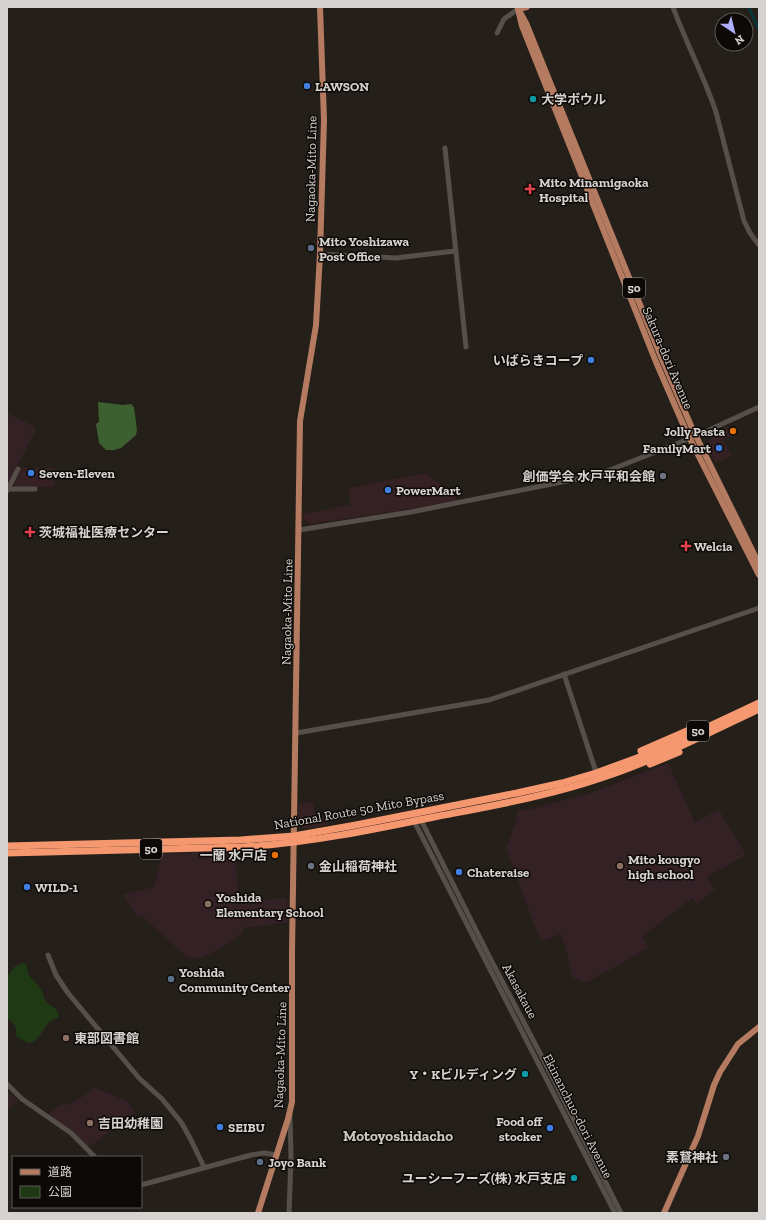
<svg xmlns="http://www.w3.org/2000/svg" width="766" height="1220" font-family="'Zilla Slab','Noto Sans JP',serif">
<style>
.commercial{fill:#352123}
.education{fill:#342126}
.green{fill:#1e3913}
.forest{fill:#3c6030}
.water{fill:#05383e}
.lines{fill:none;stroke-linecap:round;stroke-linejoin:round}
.minor{stroke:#564f49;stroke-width:5}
.major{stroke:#b57b60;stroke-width:6}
.highway{stroke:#f59870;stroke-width:7}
.shop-dot{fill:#3f7fe0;stroke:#0c0907;stroke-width:1.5}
.culture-dot{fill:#0f9aa8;stroke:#0c0907;stroke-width:1.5}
.health-dot{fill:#e0444e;stroke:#0c0907;stroke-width:1.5}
.service-dot{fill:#5c6f8a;stroke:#0c0907;stroke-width:1.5}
.food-dot{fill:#e8710a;stroke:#0c0907;stroke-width:1.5}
.worship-dot{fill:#6b7280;stroke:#0c0907;stroke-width:1.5}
.education-dot{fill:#8d6e63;stroke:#0c0907;stroke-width:1.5}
.labels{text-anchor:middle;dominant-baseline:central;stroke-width:3;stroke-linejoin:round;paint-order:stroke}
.shield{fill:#0c0907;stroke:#999693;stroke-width:1}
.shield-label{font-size:12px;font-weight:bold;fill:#d6d2cf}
.poi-label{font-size:13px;font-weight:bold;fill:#d6d2cf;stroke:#0c0907;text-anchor:start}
.street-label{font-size:13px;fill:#d6d2cf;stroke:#0c0907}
.quarter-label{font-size:15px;font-weight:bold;fill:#cdc6bf;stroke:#0c0907}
</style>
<rect width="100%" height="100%" fill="#251f1a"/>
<g class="commercial">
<path d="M727 427 731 436 723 440 732 456 715 463 710 453 708 443 712 435Z"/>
<path d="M21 468H55L54 487H16L13 483Z"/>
<path d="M426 473 448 490 456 496 457 500 416 508 310 524 303 518V514L351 505 348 488Z"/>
<path d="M313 802 316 818 326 816 327 825 305 829 298 824V805Z"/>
</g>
<g class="education">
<path d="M7 413 35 427 36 430 7 486Z"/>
<path d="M668 763 695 823 717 810H719L746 855 707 877 715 889 697 904 692 898 643 936 648 948 586 983 572 977 566 949 560 934 543 941 541 940 534 925 506 848 517 819V810H527L588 794Z"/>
<path d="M235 851 239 900 243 902 287 898V906H289V922L244 928 242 933 232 941 218 950 204 957 189 959 142 916 138 918 123 895 154 887 159 865 160 854Z"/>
<path d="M95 1088 127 1101 135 1113 89 1147 48 1114 60 1105 73 1103Z"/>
<path d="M7 1090 18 1101 7 1111Z"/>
</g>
<path class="green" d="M23 963H26C27 966 27 969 28 973 30 979 37 982 40 988 43 991 43 996 45 1000 50 1008 57 1004 59 1017L49 1022 38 1038 33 1042 28 1043 16 1036C18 1028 14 1022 7 1018V977L14 967Z"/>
<path class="forest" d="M98 402 123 405 131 404 134 407 137 430 136 435 121 448 114 450H106L99 443 96 424 99 422Z"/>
<path class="water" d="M747 7H750L759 27V33Z"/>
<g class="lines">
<g class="minor">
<path d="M673 7C686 43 704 76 716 112L744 221 750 233 759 245"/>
<path d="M497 33 504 19 518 9 517 7"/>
<path d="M445 148 466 347"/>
<path d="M320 254 396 258 455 251"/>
<path d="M8 489H35"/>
<path d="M7 491 18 469"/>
<path d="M299 530 411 512 592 476 610 470 696 436 759 407"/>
<path d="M564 674 595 769"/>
<path d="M296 733 489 700 759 608"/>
<path d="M415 814 421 820 489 956 542 1057 621 1213"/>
<path d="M414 819V821L615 1213"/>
<path d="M48 955 56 975 68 993 139 1078 162 1099 181 1122 190 1138 204 1167"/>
<path d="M7 1084 22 1099 71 1133 95 1157"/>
<path d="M141 1185 251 1155 264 1153 277 1155"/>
<path d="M289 1213 291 1158 290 1114"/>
</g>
<g class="major">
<path d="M518 9 522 26 656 362 686 431 759 575"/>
<path d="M518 9 527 7"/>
<path d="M520 12 526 23 662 359 692 428 759 564"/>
<path d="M258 1213 288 1119 292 1102V953L300 421 316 325 320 254 324 120 320 7"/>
<path d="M664 1213 698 1136 714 1085 720 1072 738 1044 759 1027"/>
</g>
<g class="highway">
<path d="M641 751 696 727"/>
<path d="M650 764 679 752"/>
<path d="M7 846 241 840 294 836 356 825 517 793 562 783 596 773 637 758 676 742 759 703"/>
<path d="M7 853 243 847C308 843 371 830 434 817 491 806 549 796 604 777 658 759 708 733 759 709"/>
</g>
</g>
<g class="shop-dot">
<circle cx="307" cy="86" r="4"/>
<circle cx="591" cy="360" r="4"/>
<circle cx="719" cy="448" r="4"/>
<circle cx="31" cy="473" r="4"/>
<circle cx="388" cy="490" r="4"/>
<circle cx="459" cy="872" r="4"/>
<circle cx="27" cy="887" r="4"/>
<circle cx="220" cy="1127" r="4"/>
<circle cx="550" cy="1128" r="4"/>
</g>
<g class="culture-dot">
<circle cx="533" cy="99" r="4"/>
<circle cx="525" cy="1074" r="4"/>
<circle cx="574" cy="1178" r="4"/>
</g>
<g class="health-dot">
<path d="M528 183h4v4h4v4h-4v4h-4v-4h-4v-4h4z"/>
<path d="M28 526h4v4h4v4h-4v4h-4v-4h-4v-4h4z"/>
<path d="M684 540h4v4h4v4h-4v4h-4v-4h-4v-4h4z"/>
</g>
<g class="service-dot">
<circle cx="311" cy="248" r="4"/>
<circle cx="171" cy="979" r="4"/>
<circle cx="260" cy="1162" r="4"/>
</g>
<g class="food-dot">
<circle cx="733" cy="431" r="4"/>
<circle cx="275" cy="855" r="4"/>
</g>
<g class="worship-dot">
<circle cx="663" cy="476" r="4"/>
<circle cx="311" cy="866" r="4"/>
<circle cx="726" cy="1157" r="4"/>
</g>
<g class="education-dot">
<circle cx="620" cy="866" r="4"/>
<circle cx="208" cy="904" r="4"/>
<circle cx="66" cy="1038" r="4"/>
<circle cx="90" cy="1123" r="4"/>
</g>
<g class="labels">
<g class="shield">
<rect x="623" y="278" width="22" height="20" rx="3"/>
<rect x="687" y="721" width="22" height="20" rx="3"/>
<rect x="140" y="839" width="22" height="20" rx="3"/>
</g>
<g class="shield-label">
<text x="634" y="288">50</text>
<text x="698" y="731">50</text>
<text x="151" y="849">50</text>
</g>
<g class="poi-label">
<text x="315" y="86">LAWSON</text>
<text x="541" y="99">大学ボウル</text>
<text x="539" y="182">Mito Minamigaoka<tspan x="539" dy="15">Hospital</tspan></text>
<text x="319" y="241">Mito Yoshizawa<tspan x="319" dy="15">Post Office</tspan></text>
<text x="583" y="360" text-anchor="end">いばらきコープ</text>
<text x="725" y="431" text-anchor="end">Jolly Pasta</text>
<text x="711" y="448" text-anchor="end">FamilyMart</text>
<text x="39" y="473">Seven-Eleven</text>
<text x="655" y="476" text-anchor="end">創価学会 水戸平和会館</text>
<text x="396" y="490">PowerMart</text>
<text x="39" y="532">茨城福祉医療センター</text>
<text x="694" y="546">Welcia</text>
<text x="267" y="855" text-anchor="end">一蘭 水戸店</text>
<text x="628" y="859">Mito kougyo<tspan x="628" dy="15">high school</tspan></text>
<text x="319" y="866">金山稲荷神社</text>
<text x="467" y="872">Chateraise</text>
<text x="35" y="887">WILD-1</text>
<text x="216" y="897">Yoshida<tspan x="216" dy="15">Elementary School</tspan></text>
<text x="179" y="972">Yoshida<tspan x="179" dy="15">Community Center</tspan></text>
<text x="74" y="1038">東部図書館</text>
<text x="517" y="1074" text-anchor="end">Y・Kビルディング</text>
<text x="542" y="1121" text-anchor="end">Food off<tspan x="542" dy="15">stocker</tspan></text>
<text x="98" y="1123">吉田幼稚園</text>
<text x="228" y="1127">SEIBU</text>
<text x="718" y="1157" text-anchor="end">素鵞神社</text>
<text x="268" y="1162">Joyo Bank</text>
<text x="566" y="1178" text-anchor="end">ユーシーフーズ(株) 水戸支店</text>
</g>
<g class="street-label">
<text transform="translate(311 169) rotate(-89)">Nagaoka-Mito Line</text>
<text transform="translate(668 358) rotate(67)">Sakura-dori Avenue</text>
<text transform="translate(287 612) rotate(-89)">Nagaoka-Mito Line</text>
<text transform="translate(359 810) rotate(-10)">National Route 50 Mito Bypass</text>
<text transform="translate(520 991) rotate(62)">Akasakaue</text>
<text transform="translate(280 1055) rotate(-88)">Nagaoka-Mito Line</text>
<text transform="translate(578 1116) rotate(63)">Ekinanchuo-dori Avenue</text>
</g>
<g class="quarter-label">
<text x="398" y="1136">Motoyoshidacho</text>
</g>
</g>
<rect width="766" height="1220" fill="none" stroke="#d6d2cf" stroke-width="16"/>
<rect x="12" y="1156" width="130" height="52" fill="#0c0907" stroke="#5d5957"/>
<rect x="20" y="1169" width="20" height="6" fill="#b57b60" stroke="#5d5957"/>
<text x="48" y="1176" font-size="12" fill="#d6d2cf">道路</text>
<rect x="20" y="1186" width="20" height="12" fill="#1e3913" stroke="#5d5957"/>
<text x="48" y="1196" font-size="12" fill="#d6d2cf">公園</text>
<g transform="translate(734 32) rotate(145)"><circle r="19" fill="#0c0907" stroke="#5d5957"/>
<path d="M0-3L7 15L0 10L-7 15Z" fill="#aeaefa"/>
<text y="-6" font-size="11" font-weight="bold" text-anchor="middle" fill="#d6d2cf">N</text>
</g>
</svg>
